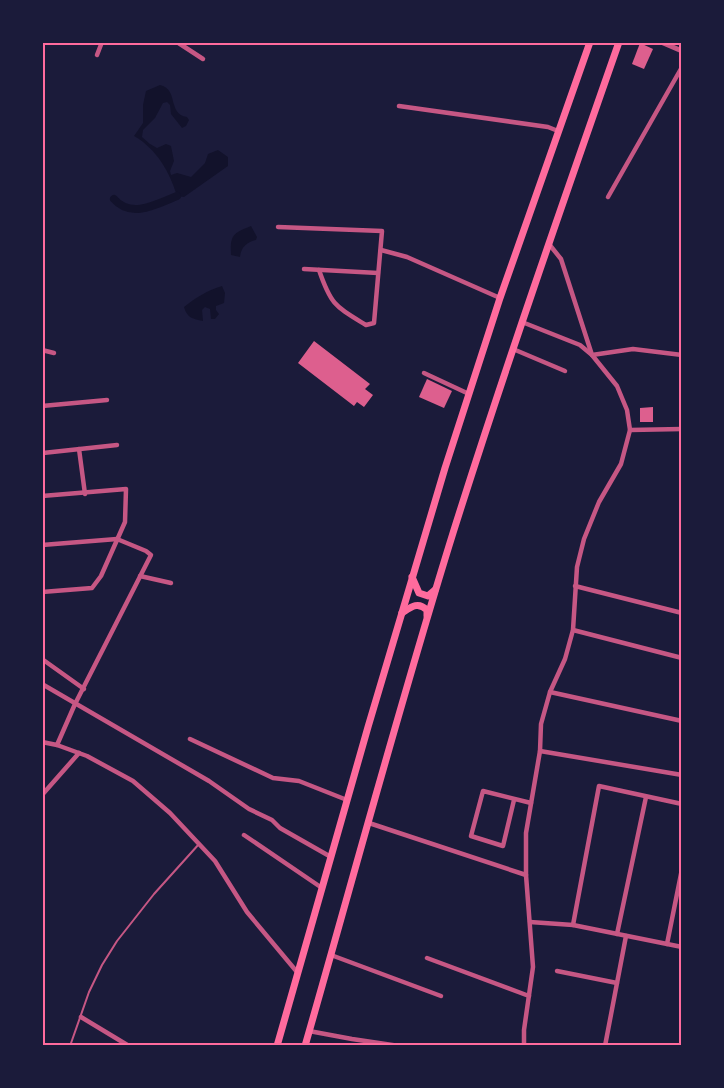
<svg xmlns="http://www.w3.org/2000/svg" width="724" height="1088" font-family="'Exo 2',sans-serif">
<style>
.water{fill:#12122b}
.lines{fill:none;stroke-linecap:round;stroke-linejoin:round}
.canal{stroke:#12122b;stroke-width:8}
.building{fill:#dd5f8e}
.service{stroke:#c65784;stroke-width:2}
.minor{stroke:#c65784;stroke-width:4.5}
.tertiary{stroke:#c65784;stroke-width:5}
.trunk{stroke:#ff6b9d;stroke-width:7}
.neatline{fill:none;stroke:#ff6b9d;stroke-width:2}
</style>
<rect width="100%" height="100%" fill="#1b1b3a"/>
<g class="water">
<path d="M160 85C179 89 167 114 187 117L189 120 186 126 182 128 171 114 170 105 167 102 163 103 155 118 143 130 142 137 150 144 157 148 166 144 171 146 174 161 170 171 171 175 177 173 191 177 205 163 208 154 218 150 228 157V166L184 197 177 196C170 173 157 149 134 136L143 123V105L146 91Z"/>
<path d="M251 226 257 237 256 240C247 242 241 247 240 257L231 255C230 235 233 233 251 226Z"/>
<path d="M222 286 225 293 224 303 216 306V310L219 314 215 319H211L210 309 205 307 202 310 203 321C193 319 187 318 184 307 195 298 208 290 222 286Z"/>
</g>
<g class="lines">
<path class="canal" d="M114 199C131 219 157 204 177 196"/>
</g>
<g class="building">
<path d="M640 43 653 49 644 69 632 64Z"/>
<path d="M314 341 370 384 365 389 373 395 364 407 357 402 354 406 298 363Z"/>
<path d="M427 379 452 391 444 408 419 397Z"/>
<path d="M653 407V422H640V408Z"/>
</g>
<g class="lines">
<path class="service" d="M70 1046 89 992 102 965 117 941 154 894 199 844"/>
<g class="minor">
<path d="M177 42 203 59"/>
<path d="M97 55 102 42"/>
<path d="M399 106 548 127 558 131"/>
<path d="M608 197 682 67"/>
<path d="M278 227 382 231 374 323 366 325C335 306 331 305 319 270"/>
<path d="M549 244 561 259 592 355 633 349 682 355"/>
<path d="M381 250 407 257 500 298"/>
<path d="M304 269 378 273"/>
<path d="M522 322 580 345 592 355 617 386 627 410 630 430 621 464 599 502 584 539 577 567 573 630 565 659 550 692 541 724 540 751 526 833V875L533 967 524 1030V1046"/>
<path d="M513 349 565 371"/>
<path d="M42 350 54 353"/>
<path d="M424 373 469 394"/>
<path d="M42 406 107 400"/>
<path d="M630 430 682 429"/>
<path d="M42 446 43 453 117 445"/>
<path d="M79 449 85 494"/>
<path d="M42 496 126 489 125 522 101 576 92 588 42 592"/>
<path d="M42 545 117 539 146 551 151 555 75 704 57 745"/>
<path d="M140 576 171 583"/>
<path d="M575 586 682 613"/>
<path d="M573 630 682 658"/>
<path d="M42 659 84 689"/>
<path d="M42 684 209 781 249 809 272 820 280 828 331 857"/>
<path d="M550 692 682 721"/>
<path d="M190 739 273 778 299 781 347 800"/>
<path d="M42 742 57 745 87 756 133 781 170 813 215 861 247 912 297 972"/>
<path d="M540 751 682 775"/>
<path d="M42 795 79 753"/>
<path d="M514 800 503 846 471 836 483 791 531 803"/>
<path d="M369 823 526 875"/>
<path d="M244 835 322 888"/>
<path d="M530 922 573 925 682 947"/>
<path d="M573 925 599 786 682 804"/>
<path d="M617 934 646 797"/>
<path d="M667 944 682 869"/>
<path d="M331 955 441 996"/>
<path d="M427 958 529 996"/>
<path d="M557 971 617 983"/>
<path d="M81 1017 129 1046"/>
<path d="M309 1031 352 1039 399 1046"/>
<path d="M605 1046 626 936"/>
</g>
<path class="tertiary" d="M661 42 682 51"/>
<g class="trunk">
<path d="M412 577 419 593 428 596 435 590"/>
<path d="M402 613C411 607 418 601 427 610V616"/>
<path d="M277 1046 368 727 445 468 500 298 590 42"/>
<path d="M305 1046C354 875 400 703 453 533 505 368 562 205 619 42"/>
</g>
</g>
<rect width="724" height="1088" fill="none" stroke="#1b1b3a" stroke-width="87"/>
<rect x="44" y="44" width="636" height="1000" class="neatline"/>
</svg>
